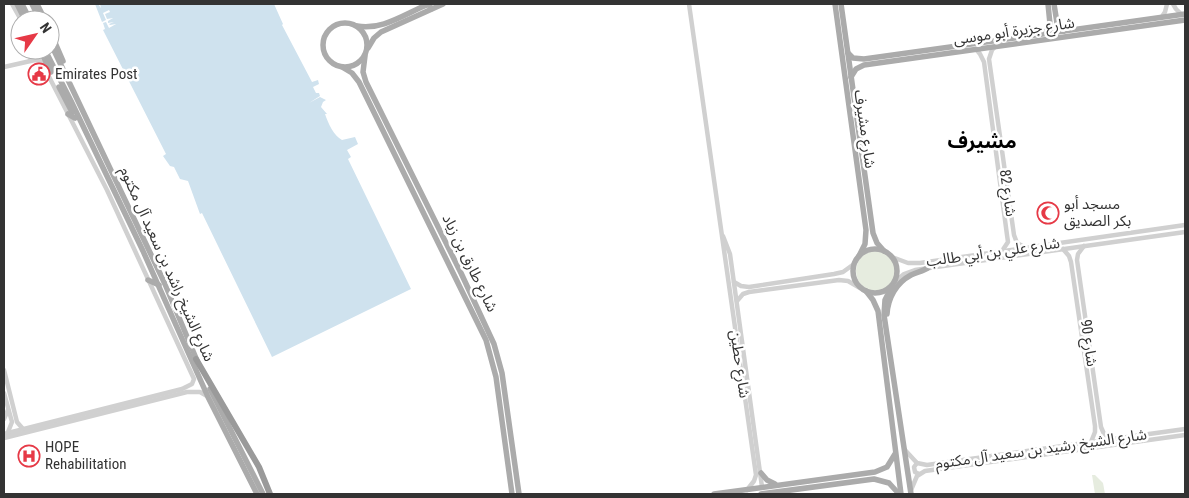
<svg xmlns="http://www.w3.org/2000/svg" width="1189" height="498" font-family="'Roboto Condensed','Noto Sans Arabic',sans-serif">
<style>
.green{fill:#e6ecdf}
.water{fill:#cfe2ee}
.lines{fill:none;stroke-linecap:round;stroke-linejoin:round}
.minor{stroke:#d0d0d0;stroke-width:4.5}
.major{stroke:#ababab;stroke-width:5.5}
.highway{stroke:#9a9a9a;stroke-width:6}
.labels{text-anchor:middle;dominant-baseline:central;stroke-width:5;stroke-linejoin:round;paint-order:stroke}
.street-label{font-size:15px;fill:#333;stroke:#fff}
.poi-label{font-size:15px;fill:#333;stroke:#fff;text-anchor:start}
.district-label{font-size:20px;font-weight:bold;fill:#000;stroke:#fff}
</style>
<rect width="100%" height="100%" fill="#fff"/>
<g class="green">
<circle cx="876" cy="271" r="20"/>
<path d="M1092 475H1095L1103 483 1105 494H1095Z"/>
</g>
<path class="water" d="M95 4H98L101 8 100 4H274L283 24 282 25 312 82 318 80 319 84 313 87 316 93H319L320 96 309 103 320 97 326 100 323 102 321 107 327 114H325C328 123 334 136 342 140L355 137 358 144 347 150 351 157 348 159 411 289 272 357 202 213 200 214 188 181 180 179 174 167 170 166 163 156 166 154 103 30 105 29 103 23 106 22 109 28 116 24 110 25 109 24 114 22 108 23V21L113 18 107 19 105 14 110 12 109 10 103 13 106 20 102 22Z"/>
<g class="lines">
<g class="minor">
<path d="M12 4 21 20"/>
<path d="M689 4 756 475 754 481 747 490"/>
<path d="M1173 4 1176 9 1181 14"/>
<path d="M1161 18 1165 12 1167 4"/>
<path d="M996 46 992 50 989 59 1014 235 1017 243 1024 247"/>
<path d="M976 49 980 54 984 62 1007 235 1008 242 1002 251"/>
<path d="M30 60 35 56 36 50"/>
<path d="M4 67 35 60 40 61 43 65 107 190 194 379 192 384 182 389 4 434"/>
<path d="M723 236 730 254 762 487"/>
<path d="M1084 246 1078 254 1077 260 1101 427 1104 434 1110 439"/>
<path d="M1063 249 1069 256 1071 262 1095 426V432L1091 442"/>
<path d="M892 257 908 263H920L1185 225"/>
<path d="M734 282 741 286 749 287 834 274 843 272 854 264"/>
<path d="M895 282 904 274 915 270 1185 232"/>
<path d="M737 301 743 294 749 292 839 280 848 281 860 288"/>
<path d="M4 370 17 422 23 429"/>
<path d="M4 393 12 422 8 432"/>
<path d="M4 419 8 410"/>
<path d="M4 438 187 392H200L207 396"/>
<path d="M905 450 917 463 927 465 1185 429"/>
<path d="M917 463 914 467 915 472 919 474"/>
<path d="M911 490 917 476 925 471 1185 435"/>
</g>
<g class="major">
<path d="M17 4 25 20"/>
<path d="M22 4 30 20"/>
<path d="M32 4 40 20"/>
<path d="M37 4 45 20"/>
<path d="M835 4 866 230 865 244 859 256"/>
<path d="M841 4 873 233 877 243 884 251"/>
<path d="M1054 4 1057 23 1064 31"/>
<circle cx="345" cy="45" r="22"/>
<path d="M357 26C382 31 406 13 429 4L431 9"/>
<path d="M50 31 63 61"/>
<path d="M1045 33 1050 24 1048 4"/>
<path d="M50 42 165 284 198 363"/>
<path d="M368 48 374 38 381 32 443 4"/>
<path d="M40 50 51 72"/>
<path d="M45 50 71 101 143 251 208 397 257 494"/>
<path d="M848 53 853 58 864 59 1185 14"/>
<path d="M365 56 363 72 366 82 461 273 494 344 502 373 519 494"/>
<path d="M342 67 352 73 359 82 486 340 496 377 512 494"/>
<path d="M851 77 856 69 864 65 1185 20"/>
<path d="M59 87 72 112"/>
<path d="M68 114 75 118"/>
<circle cx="875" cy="271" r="22"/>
<path d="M148 280 159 285"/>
<path d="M892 286 885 300 884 315 911 494"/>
<path d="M866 291 873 300 878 311 901 494"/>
<path d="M887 314C888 298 896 283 911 275 917 272 924 271 929 267"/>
<path d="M210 389 263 494"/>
<path d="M761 473 767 480 775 484"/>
<path d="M714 494 875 472 887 467 895 454"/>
<path d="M761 494 874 479 889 483 899 494"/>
</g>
<path class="highway" d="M196 359 259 467 270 494"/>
</g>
<defs>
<g id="civic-ring" transform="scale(1.125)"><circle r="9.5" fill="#fff" stroke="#e63946" stroke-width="1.5"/><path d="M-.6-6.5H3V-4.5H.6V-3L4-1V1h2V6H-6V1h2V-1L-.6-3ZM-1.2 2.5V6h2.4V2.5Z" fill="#e63946"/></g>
<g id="mosque-ring" transform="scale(1.125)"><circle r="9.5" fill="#fff" stroke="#e63946" stroke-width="1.5"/><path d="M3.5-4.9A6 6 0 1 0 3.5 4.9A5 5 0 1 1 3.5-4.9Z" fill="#e63946"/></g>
<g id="hospital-ring" transform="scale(1.125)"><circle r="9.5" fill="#fff" stroke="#e63946" stroke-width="1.5"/><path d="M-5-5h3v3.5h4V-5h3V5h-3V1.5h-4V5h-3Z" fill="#e63946"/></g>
</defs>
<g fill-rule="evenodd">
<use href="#civic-ring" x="39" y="74"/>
<use href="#mosque-ring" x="1048" y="213"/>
<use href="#hospital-ring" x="29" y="456"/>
</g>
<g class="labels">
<g class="street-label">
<text transform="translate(1014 31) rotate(-8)">شارع جزيرة أبو موسى</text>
<text transform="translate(865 129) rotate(82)">شارع مشيرف</text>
<text transform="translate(1008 193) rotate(82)">شارع 82</text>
<text transform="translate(993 252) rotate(-8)">شارع علي بن أبي طالب</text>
<text transform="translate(470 263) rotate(64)">شارع طارق بن زياد</text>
<text transform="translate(167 264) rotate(66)">شارع الشيخ راشد بن سعيد آل مكتوم</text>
<text transform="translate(1089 343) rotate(82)">شارع 90</text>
<text transform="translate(740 364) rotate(82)">شارع حطين</text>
<text transform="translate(1041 449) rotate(-8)">شارع الشيخ رشيد بن سعيد آل مكتوم</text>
</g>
<g class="poi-label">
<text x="55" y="74">Emirates Post</text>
<text x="1064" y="204">مسجد أبو<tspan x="1064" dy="17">بكر الصديق</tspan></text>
<text x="45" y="447">HOPE<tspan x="45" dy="17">Rehabilitation</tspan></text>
</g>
<g class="district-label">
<text x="982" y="141">مشيرف</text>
</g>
</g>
<rect width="1189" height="498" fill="none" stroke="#333333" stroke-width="10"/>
<g transform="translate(35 35) rotate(56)"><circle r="24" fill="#ffffff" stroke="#adadad"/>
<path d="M0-4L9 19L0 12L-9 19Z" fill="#e63946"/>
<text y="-8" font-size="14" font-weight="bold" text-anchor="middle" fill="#333333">N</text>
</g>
</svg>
